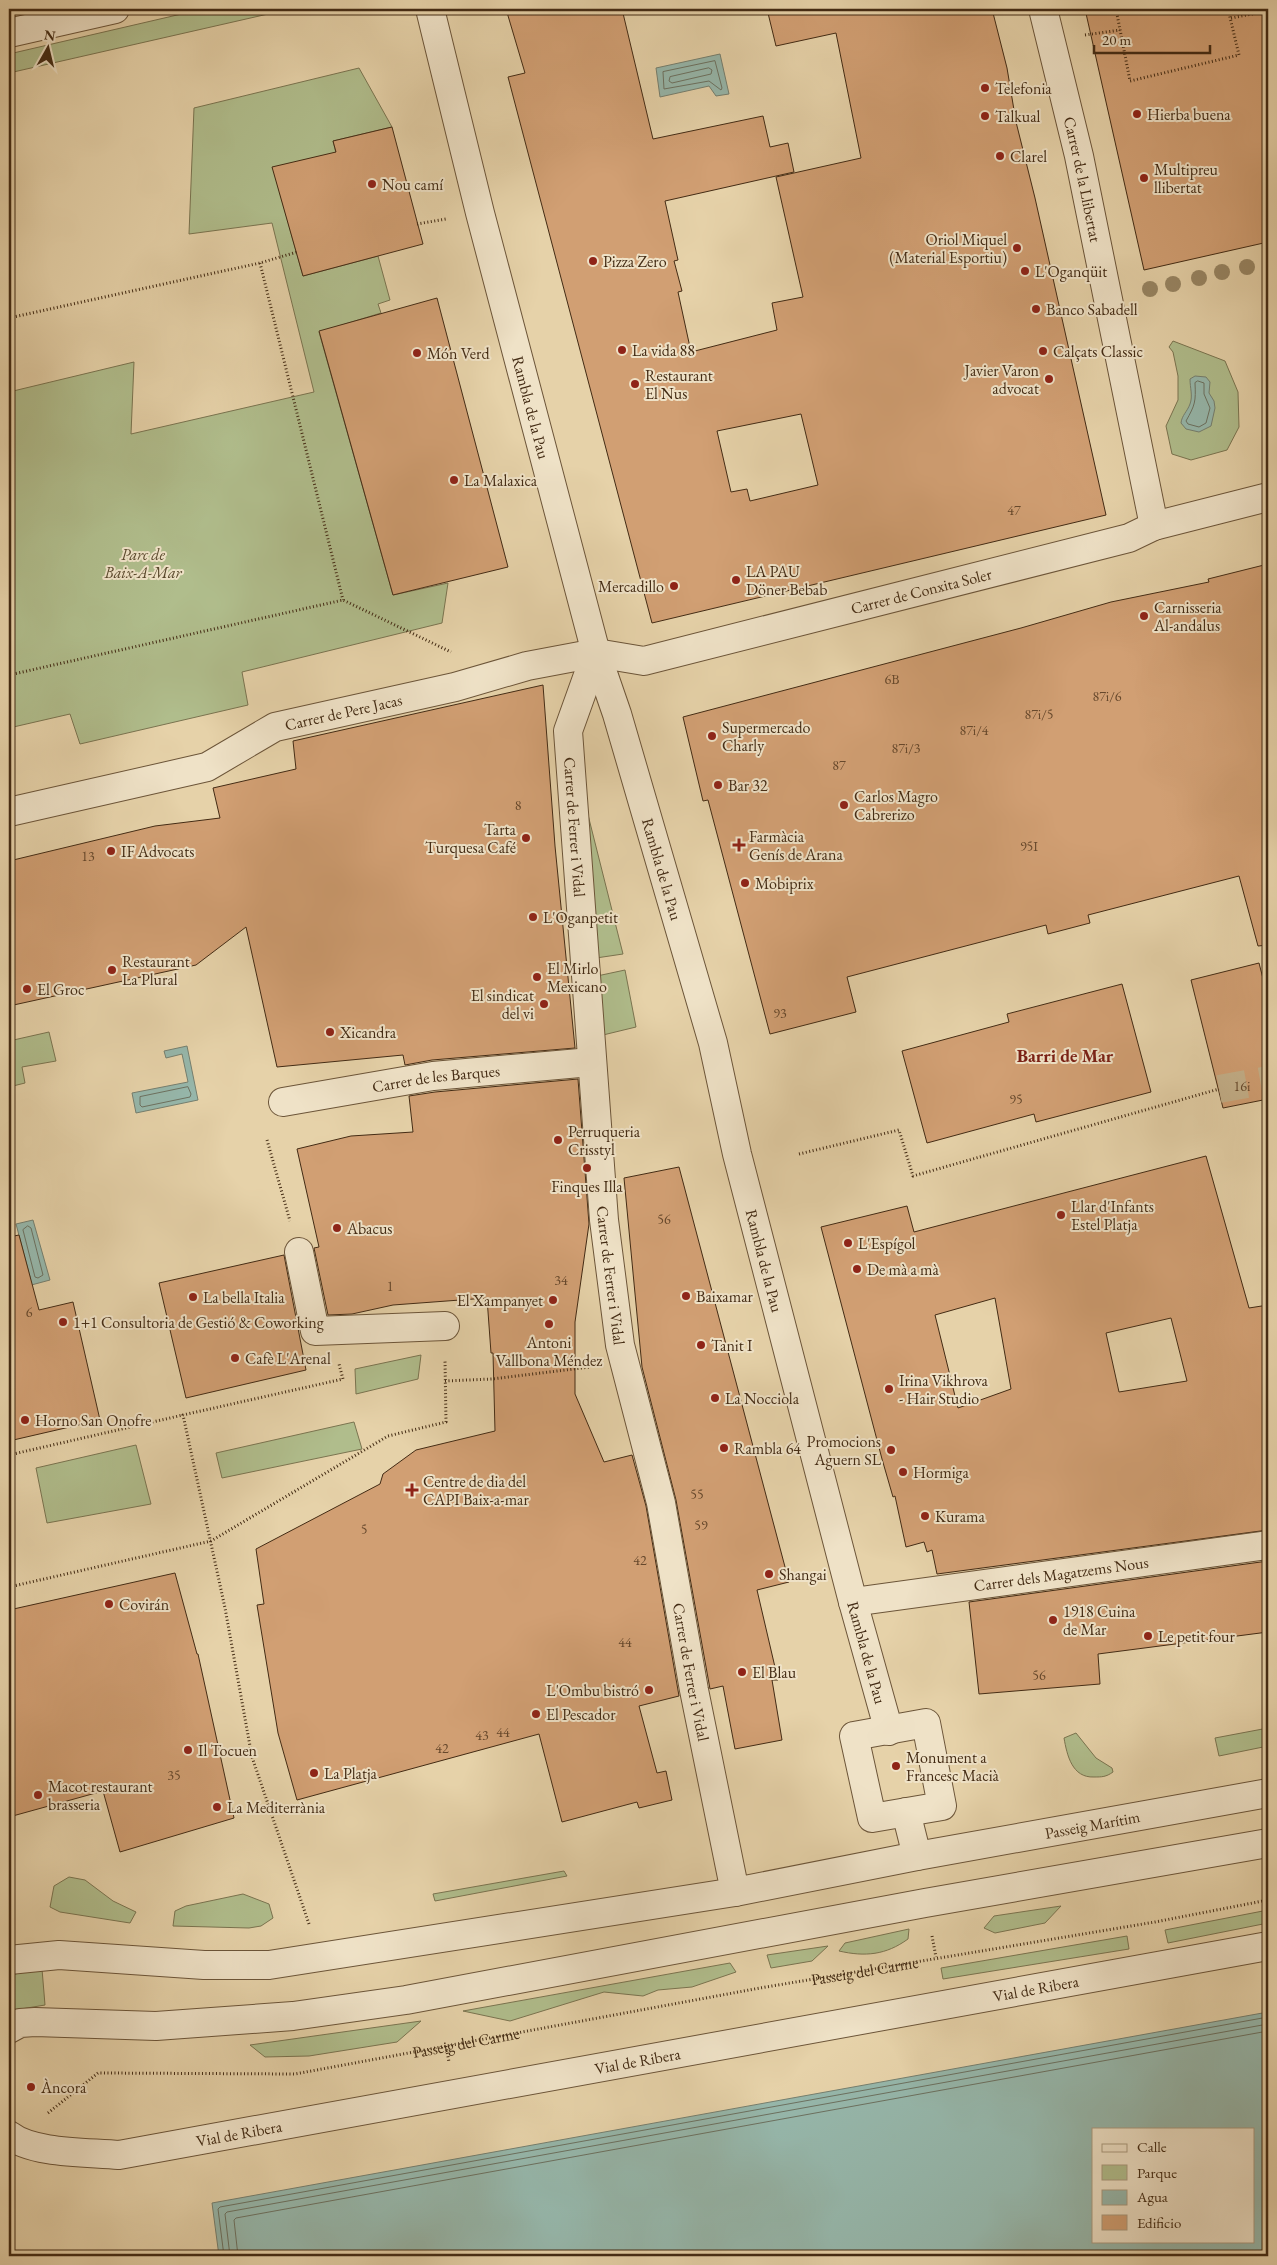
<svg xmlns="http://www.w3.org/2000/svg" width="1277" height="2265" font-family="'EB Garamond',serif">
<style>
.green{fill:#b0bd8c;stroke:#7a7450}
.water{fill:#96b7ab;stroke:#757f6f;fill-rule:evenodd}
.lines{fill:none;stroke-linecap:round;stroke-linejoin:round}
.shore{stroke:#6c7160;stroke-width:1}
.building{fill:#d19f73;stroke:#432b14;fill-rule:evenodd}
.minor-tunnel{stroke:#c5b18b;stroke-width:28;stroke-dasharray:28 14;stroke-linecap:butt}
.minor-casing{stroke:#6c5539;stroke-width:30}
.path{stroke:#432b14;stroke-width:3;stroke-dasharray:1 2.5;stroke-linecap:butt}
.minor{stroke:#efe2c7;stroke-width:28}
.tree{fill:#988664}
.poi-dot{fill:#8f2418;stroke:#efe2c7;stroke-width:2}
.labels{text-anchor:middle;dominant-baseline:central;stroke-width:4;stroke-linejoin:round;paint-order:stroke}
.number-label{font-size:14px;fill:#66482c}
.poi-label{font-size:16px;fill:#432b14;stroke:#efe2c7;text-anchor:start}
.street-label{font-size:16px;fill:#432b14;stroke:#efe2c7}
.park-label{font-size:16px;font-style:italic;fill:#59482c;stroke:#efe2c7}
.neighbourhood-label{font-size:18px;font-weight:bold;fill:#7a1f14;stroke:#efe2c7}
</style>
<rect width="100%" height="100%" fill="#e6d2a9"/>
<filter id="stains"><feTurbulence type="fractalNoise" baseFrequency=".004" numOctaves="4"/><feColorMatrix values="0 0 0 0 .2 0 0 0 0 .09 0 0 0 0 .02 0 0 0 .5 -.17"/></filter>
<radialGradient id="worn" r=".72"><stop offset=".6" stop-color="#630" stop-opacity="0"/><stop offset="1" stop-color="#630" stop-opacity=".3"/></radialGradient>
<g class="green">
<path d="M203 9H290L9 73V54Z"/>
<path d="M359 68 392 127 333 141 336 153 273 168 303 276 378 256 390 300 378 304 381 313 319 332 393 595 448 583 442 623 242 672 248 705 80 744 70 714 9 728V392L134 362 131 434 314 392 272 223 189 234 194 108Z"/>
<path d="M1173 341 1225 361 1238 392 1239 427 1227 450 1191 460 1172 454 1166 426 1178 400V376L1173 352 1169 347Z"/>
<path d="M583 795 623 954 596 958Z"/>
<path d="M625 970 636 1027 603 1035 597 976Z"/>
<path d="M49 1032 56 1061 22 1067 25 1083 9 1087V1041Z"/>
<path d="M421 1355 418 1379 356 1394 355 1369Z"/>
<path d="M354 1422 362 1449 222 1478 216 1453Z"/>
<path d="M136 1445 151 1504 47 1523 36 1468Z"/>
<path d="M1268 1728V1746L1219 1756 1215 1738Z"/>
<path d="M1076 1733 1096 1758 1112 1768 1113 1772C1106 1777 1102 1777 1094 1777 1072 1778 1067 1755 1064 1738Z"/>
<path d="M564 1871 567 1876 435 1901 433 1894Z"/>
<path d="M69 1877 85 1880 113 1901 136 1912 130 1923 60 1912 50 1907 54 1886Z"/>
<path d="M243 1894 269 1904 273 1918 261 1926 249 1928 173 1926 175 1911 186 1906Z"/>
<path d="M1061 1906 1045 1923 995 1933 984 1928 994 1916Z"/>
<path d="M1268 1910V1923L1168 1943 1165 1930Z"/>
<path d="M909 1929 908 1939C886 1955 865 1957 839 1951L845 1943Z"/>
<path d="M1127 1936 1129 1949 943 1979 941 1968Z"/>
<path d="M828 1946 812 1961 771 1968 767 1955Z"/>
<path d="M730 1963 736 1972 692 1987 658 1990 643 1996 604 1992 510 2021 463 2011Z"/>
<path d="M42 1969 45 2005 15 2010 9 2014V1975Z"/>
<path d="M421 2021 397 2042 309 2056 265 2057 250 2045Z"/>
</g>
<g class="water">
<path d="M720 54 729 94 716 96 709 86 660 97 656 68Z"/>
<path d="M1195 376 1206 377 1210 382 1209 393 1214 401 1215 408 1211 426 1199 432 1186 429 1181 423C1182 415 1187 412 1190 404 1193 396 1190 388 1190 379Z"/>
<path d="M187 1046 198 1100 136 1113 132 1093 188 1082 182 1054 166 1058 164 1051Z"/>
<path d="M33 1220 50 1280 9 1291V1283L30 1277 16 1224Z"/>
<path d="M1268 2012V2256H219L212 2203ZM1093 2129H1253V2241H1093Z"/>
</g>
<g class="lines">
<g class="shore">
<path d="M715 61 722 88 721 90 709 81 664 89 663 72Z"/>
<path d="M709 68 712 70 711 74 672 83 669 81 670 77Z"/>
<path d="M1198 381 1204 383V394L1210 408 1206 423 1199 427 1188 424 1186 421C1195 405 1196 402 1195 383Z"/>
<path d="M188 1087 191 1094 190 1097 142 1107 140 1105V1097Z"/>
<path d="M28 1226 31 1228 43 1275 38 1278 35 1277 23 1230Z"/>
<path d="M224 2256 218 2209 220 2207 1268 2017"/>
<path d="M230 2256 225 2214 227 2212 1268 2024"/>
<path d="M238 2256 234 2220 236 2218 1268 2031"/>
</g>
</g>
<g class="building">
<path d="M506 9H622L653 139 763 116 770 147 788 143 794 172 665 201 678 260 674 261 682 291 678 292 691 352 777 330 772 303 803 297 776 177 861 158 836 33 776 46 767 9H992L1007 68 1016 122 1035 198 1106 515 652 623 508 77 525 73ZM801 414 818 485 750 501 747 489 731 492 717 431Z"/>
<path d="M1085 9H1268V242L1144 270Z"/>
<path d="M392 127 423 244 303 276 272 167 336 152 333 141Z"/>
<path d="M437 298 508 567 393 595 319 331Z"/>
<path d="M1268 564V945L1258 946 1239 876 1088 915 1090 923 1048 934 1046 925 847 977 856 1012 770 1034 708 800 703 801 683 717 1021 628 1111 602 1209 582 1208 579Z"/>
<path d="M543 685 555 846 575 1048 432 1060 405 1065 403 1055 277 1067 246 927 196 965 9 1006V861L155 826 220 818 213 788 296 769 293 741Z"/>
<path d="M1259 963 1268 998V1099L1223 1108 1191 980Z"/>
<path d="M1122 984 1151 1092 1036 1122 1034 1114 927 1143 902 1051 1009 1022 1007 1014Z"/>
<path d="M578 1079 589 1224 575 1322V1394L604 1462 632 1455 646 1506 679 1696 639 1706 657 1773 666 1771 672 1800 639 1808 637 1802 562 1822 539 1734 297 1800 278 1733 257 1605 264 1604 256 1549 380 1484 383 1474 416 1450 495 1431 493 1353H491L487 1298 393 1305 352 1314 328 1315 314 1248 319 1247 297 1149 351 1136 413 1132 409 1096 435 1092Z"/>
<path d="M1206 1156 1249 1308 1268 1305V1530L937 1574 932 1550 927 1552 924 1542 906 1547 895 1496 893 1497 882 1459 821 1227 907 1206 914 1232ZM995 1298 1011 1389 958 1408 935 1315ZM1171 1318 1187 1381 1119 1392 1106 1333Z"/>
<path d="M679 1167 789 1582 757 1590 778 1680H772L782 1740 735 1749 723 1686 710 1689 676 1500 642 1367 624 1178Z"/>
<path d="M19 1235 39 1310 73 1302 100 1420 9 1441V1237Z"/>
<path d="M284 1255 306 1370 186 1398 159 1283Z"/>
<path d="M1268 1561V1632L1098 1654 1100 1684 979 1694 969 1602Z"/>
<path d="M175 1573 197 1654H198L234 1818 120 1852 103 1791 9 1817V1610Z"/>
</g>
<g class="lines">
<path class="minor-tunnel" d="M1219 1089 1268 1080"/>
<g class="minor-casing">
<g id="minor">
<path id="s2" d="M430 9 480 213 596 653 617 714 713 1043 737 1154 853 1602 889 1731"/>
<path id="s3" d="M1043 9 1079 156 1154 526"/>
<path d="M9 33 115 9"/>
<path id="s4" d="M596 653 568 731 604 1220 620 1345 661 1503 694 1690 735 1892"/>
<path id="s5" d="M9 812 207 767 275 727 455 687 527 666 596 653 644 661 1129 538 1154 526 1268 497"/>
<path id="s6" d="M283 1102 433 1076 591 1062"/>
<path d="M299 1252 315 1331 445 1326"/>
<path id="s7" d="M853 1602 1268 1545"/>
<path d="M926 1723 942 1806 872 1818 854 1736Z"/>
<path d="M906 1812 917 1856"/>
<path id="s8" d="M9 1960 59 1955 204 1965H269L735 1892 917 1856 1268 1793"/>
<path d="M9 2029 20 2023 35 2022 156 2026 293 2016 406 2000 925 1903 1268 1843"/>
<path id="s9" d="M9 2135C33 2154 88 2152 119 2155L1268 1946"/>
</g>
</g>
<g class="path">
<path d="M1116 9 1130 81 1239 55 1228 9"/>
<path d="M1231 18 1268 11"/>
<path d="M1085 35 1120 30"/>
<path d="M417 224 446 219"/>
<path d="M260 263 343 600"/>
<path d="M9 318 260 263 297 252"/>
<path d="M9 675 343 600 451 652"/>
<path d="M267 1140 290 1221"/>
<path d="M799 1154 899 1130 913 1176 1219 1089"/>
<path d="M445 1381 492 1379 590 1367"/>
<path d="M9 1455 183 1415"/>
<path d="M9 1587 211 1541 388 1436 446 1422 445 1360"/>
<path d="M309 1924 252 1757 225 1608 183 1415 343 1379 339 1364"/>
<path d="M932 1936 936 1957"/>
<path d="M446 2046 449 2062"/>
<path id="s1" d="M48 2113 98 2073 295 2074 760 1988 1155 1922 1268 1900"/>
</g>
<use href="#minor" class="minor"/>
</g>
<g class="tree">
<circle cx="1247" cy="267" r="8"/>
<circle cx="1222" cy="272" r="8"/>
<circle cx="1199" cy="278" r="8"/>
<circle cx="1173" cy="284" r="8"/>
<circle cx="1150" cy="289" r="8"/>
</g>
<g class="poi-dot">
<circle cx="985" cy="88" r="5"/>
<circle cx="1137" cy="114" r="5"/>
<circle cx="985" cy="116" r="5"/>
<circle cx="1000" cy="156" r="5"/>
<circle cx="1144" cy="178" r="5"/>
<circle cx="372" cy="184" r="5"/>
<circle cx="1017" cy="248" r="5"/>
<circle cx="593" cy="261" r="5"/>
<circle cx="1025" cy="271" r="5"/>
<circle cx="1036" cy="309" r="5"/>
<circle cx="622" cy="350" r="5"/>
<circle cx="1043" cy="351" r="5"/>
<circle cx="417" cy="353" r="5"/>
<circle cx="1049" cy="379" r="5"/>
<circle cx="635" cy="384" r="5"/>
<circle cx="454" cy="480" r="5"/>
<circle cx="736" cy="580" r="5"/>
<circle cx="674" cy="586" r="5"/>
<circle cx="1144" cy="616" r="5"/>
<circle cx="712" cy="736" r="5"/>
<circle cx="718" cy="785" r="5"/>
<circle cx="844" cy="805" r="5"/>
<circle cx="526" cy="838" r="5"/>
<path d="M736.5 837.5h5v5h5v5h-5v5h-5v-5h-5v-5h5z"/>
<circle cx="111" cy="851" r="5"/>
<circle cx="745" cy="883" r="5"/>
<circle cx="533" cy="917" r="5"/>
<circle cx="112" cy="970" r="5"/>
<circle cx="537" cy="977" r="5"/>
<circle cx="27" cy="989" r="5"/>
<circle cx="544" cy="1004" r="5"/>
<circle cx="330" cy="1032" r="5"/>
<circle cx="558" cy="1140" r="5"/>
<circle cx="587" cy="1168" r="5"/>
<circle cx="1061" cy="1215" r="5"/>
<circle cx="337" cy="1228" r="5"/>
<circle cx="848" cy="1243" r="5"/>
<circle cx="857" cy="1269" r="5"/>
<circle cx="686" cy="1296" r="5"/>
<circle cx="193" cy="1297" r="5"/>
<circle cx="553" cy="1300" r="5"/>
<circle cx="63" cy="1322" r="5"/>
<circle cx="549" cy="1324" r="5"/>
<circle cx="701" cy="1345" r="5"/>
<circle cx="235" cy="1358" r="5"/>
<circle cx="889" cy="1389" r="5"/>
<circle cx="715" cy="1398" r="5"/>
<circle cx="25" cy="1420" r="5"/>
<circle cx="724" cy="1448" r="5"/>
<circle cx="891" cy="1450" r="5"/>
<circle cx="903" cy="1472" r="5"/>
<path d="M409.5 1482.5h5v5h5v5h-5v5h-5v-5h-5v-5h5z"/>
<circle cx="925" cy="1516" r="5"/>
<circle cx="769" cy="1574" r="5"/>
<circle cx="109" cy="1604" r="5"/>
<circle cx="1053" cy="1620" r="5"/>
<circle cx="1148" cy="1636" r="5"/>
<circle cx="742" cy="1672" r="5"/>
<circle cx="649" cy="1690" r="5"/>
<circle cx="536" cy="1714" r="5"/>
<circle cx="188" cy="1750" r="5"/>
<circle cx="896" cy="1766" r="5"/>
<circle cx="314" cy="1773" r="5"/>
<circle cx="38" cy="1795" r="5"/>
<circle cx="217" cy="1807" r="5"/>
<circle cx="31" cy="2087" r="5"/>
</g>
<g class="labels">
<g class="number-label">
<text x="1014" y="510">47</text>
<text x="892" y="679">6B</text>
<text x="1107" y="696">87i/6</text>
<text x="1039" y="714">87i/5</text>
<text x="974" y="730">87i/4</text>
<text x="906" y="748">87i/3</text>
<text x="839" y="765">87</text>
<text x="518" y="805">8</text>
<text x="1029" y="846">95I</text>
<text x="88" y="856">13</text>
<text x="780" y="1013">93</text>
<text x="1242" y="1086">16i</text>
<text x="1016" y="1099">95</text>
<text x="664" y="1219">56</text>
<text x="561" y="1280">34</text>
<text x="390" y="1286">1</text>
<text x="29" y="1312">6</text>
<text x="697" y="1494">55</text>
<text x="701" y="1525">59</text>
<text x="364" y="1529">5</text>
<text x="640" y="1560">42</text>
<text x="625" y="1642">44</text>
<text x="1039" y="1675">56</text>
<text x="503" y="1732">44</text>
<text x="482" y="1735">43</text>
<text x="442" y="1748">42</text>
<text x="174" y="1775">35</text>
</g>
<g class="poi-label">
<text x="995" y="88">Telefonia</text>
<text x="1147" y="114">Hierba buena</text>
<text x="995" y="116">Talkual</text>
<text x="1010" y="156">Clarel</text>
<text x="1154" y="169">Multipreu<tspan x="1154" dy="18">llibertat</tspan></text>
<text x="382" y="184">Nou camí</text>
<text x="1007" y="239" text-anchor="end">Oriol Miquel<tspan x="1007" dy="18">(Material Esportiu)</tspan></text>
<text x="603" y="261">Pizza Zero</text>
<text x="1035" y="271">L'Oganqüit</text>
<text x="1046" y="309">Banco Sabadell</text>
<text x="632" y="350">La vida 88</text>
<text x="1053" y="351">Calçats Classic</text>
<text x="427" y="353">Món Verd</text>
<text x="1039" y="370" text-anchor="end">Javier Varon<tspan x="1039" dy="18">advocat</tspan></text>
<text x="645" y="375">Restaurant<tspan x="645" dy="18">El Nus</tspan></text>
<text x="464" y="480">La Malaxica</text>
<text x="746" y="571">LA PAU<tspan x="746" dy="18">Döner Bebab</tspan></text>
<text x="664" y="586" text-anchor="end">Mercadillo</text>
<text x="1154" y="607">Carnisseria<tspan x="1154" dy="18">Al-andalus</tspan></text>
<text x="722" y="727">Supermercado<tspan x="722" dy="18">Charly</tspan></text>
<text x="728" y="785">Bar 32</text>
<text x="854" y="796">Carlos Magro<tspan x="854" dy="18">Cabrerizo</tspan></text>
<text x="516" y="829" text-anchor="end">Tarta<tspan x="516" dy="18">Turquesa Café</tspan></text>
<text x="749" y="836">Farmàcia<tspan x="749" dy="18">Genís de Arana</tspan></text>
<text x="121" y="851">IF Advocats</text>
<text x="755" y="883">Mobiprix</text>
<text x="543" y="917">L'Oganpetit</text>
<text x="122" y="961">Restaurant<tspan x="122" dy="18">La Plural</tspan></text>
<text x="547" y="968">El Mirlo<tspan x="547" dy="18">Mexicano</tspan></text>
<text x="37" y="989">El Groc</text>
<text x="534" y="995" text-anchor="end">El sindicat<tspan x="534" dy="18">del vi</tspan></text>
<text x="340" y="1032">Xicandra</text>
<text x="568" y="1131">Perruqueria<tspan x="568" dy="18">Crisstyl</tspan></text>
<text x="587" y="1186" text-anchor="middle">Finques Illa</text>
<text x="1071" y="1206">Llar d'Infants<tspan x="1071" dy="18">Estel Platja</tspan></text>
<text x="347" y="1228">Abacus</text>
<text x="858" y="1243">L'Espígol</text>
<text x="867" y="1269">De mà a mà</text>
<text x="696" y="1296">Baixamar</text>
<text x="203" y="1297">La bella Italia</text>
<text x="543" y="1300" text-anchor="end">El Xampanyet</text>
<text x="73" y="1322">1+1 Consultoria de Gestió &amp; Coworking</text>
<text x="549" y="1342" text-anchor="middle">Antoni<tspan x="549" dy="18">Vallbona Méndez</tspan></text>
<text x="711" y="1345">Tanit I</text>
<text x="245" y="1358">Cafè L'Arenal</text>
<text x="899" y="1380">Irina Vikhrova<tspan x="899" dy="18">- Hair Studio</tspan></text>
<text x="725" y="1398">La Nocciola</text>
<text x="35" y="1420">Horno San Onofre</text>
<text x="881" y="1441" text-anchor="end">Promocions<tspan x="881" dy="18">Aguern SL</tspan></text>
<text x="734" y="1448">Rambla 64</text>
<text x="913" y="1472">Hormiga</text>
<text x="423" y="1481">Centre de dia del<tspan x="423" dy="18">CAPI Baix-a-mar</tspan></text>
<text x="935" y="1516">Kurama</text>
<text x="779" y="1574">Shangai</text>
<text x="119" y="1604">Covirán</text>
<text x="1063" y="1611">1918 Cuina<tspan x="1063" dy="18">de Mar</tspan></text>
<text x="1158" y="1636">Le petit four</text>
<text x="752" y="1672">El Blau</text>
<text x="639" y="1690" text-anchor="end">L'Ombu bistró</text>
<text x="546" y="1714">El Pescador</text>
<text x="198" y="1750">Il Tocuen</text>
<text x="906" y="1757">Monument a<tspan x="906" dy="18">Francesc Macià</tspan></text>
<text x="324" y="1773">La Platja</text>
<text x="48" y="1786">Macot restaurant<tspan x="48" dy="18">brasseria</tspan></text>
<text x="227" y="1807">La Mediterrània</text>
<text x="41" y="2087">Àncora</text>
</g>
<g class="street-label">
<text stroke="none"><textPath href="#s3" startOffset="175">Carrer de la Llibertat</textPath></text>
<text stroke="none"><textPath href="#s2" startOffset="411">Rambla de la Pau</textPath></text>
<text stroke="none"><textPath href="#s5" startOffset="946">Carrer de Conxita Soler</textPath></text>
<text stroke="none"><textPath href="#s5" startOffset="352">Carrer de Pere Jacas</textPath></text>
<text stroke="none"><textPath href="#s4" startOffset="179">Carrer de Ferrer i Vidal</textPath></text>
<text stroke="none"><textPath href="#s2" startOffset="891">Rambla de la Pau</textPath></text>
<text stroke="none"><textPath href="#s6" startOffset="155">Carrer de les Barques</textPath></text>
<text stroke="none"><textPath href="#s2" startOffset="1296">Rambla de la Pau</textPath></text>
<text stroke="none"><textPath href="#s4" startOffset="629">Carrer de Ferrer i Vidal</textPath></text>
<text stroke="none"><textPath href="#s7" startOffset="210">Carrer dels Magatzems Nous</textPath></text>
<text stroke="none"><textPath href="#s2" startOffset="1701">Rambla de la Pau</textPath></text>
<text stroke="none"><textPath href="#s4" startOffset="1034">Carrer de Ferrer i Vidal</textPath></text>
<text stroke="none"><textPath href="#s8" startOffset="1096">Passeig Marítim</textPath></text>
<text stroke="none"><textPath href="#s1" startOffset="840">Passeig del Carme</textPath></text>
<text stroke="none"><textPath href="#s9" startOffset="1045">Vial de Ribera</textPath></text>
<text stroke="none"><textPath href="#s1" startOffset="435">Passeig del Carme</textPath></text>
<text stroke="none"><textPath href="#s9" startOffset="640">Vial de Ribera</textPath></text>
<text stroke="none"><textPath href="#s9" startOffset="235">Vial de Ribera</textPath></text>
</g>
<g class="park-label">
<text x="143" y="554">Parc de<tspan x="143" dy="18">Baix-A-Mar</tspan></text>
</g>
<g class="neighbourhood-label">
<text x="1065" y="1055">Barri de Mar</text>
</g>
</g>
<rect width="1277" height="2265" fill="none" stroke="#e6d2a9" stroke-width="30"/>
<rect x="10" y="10" width="1257" height="2245" fill="none" stroke="#432b14" stroke-width="2.5"/>
<rect x="15" y="15" width="1247" height="2235" fill="none" stroke="#432b14"/>
<rect x="1092" y="2128" width="162" height="115" fill="#efe2c7" stroke="#aa997f"/>
<rect x="1102" y="2144" width="25" height="8" fill="#efe2c7" stroke="#aa997f"/>
<text x="1137" y="2152" font-size="15" fill="#432b14">Calle</text>
<rect x="1102" y="2165" width="25" height="15" fill="#b0bd8c" stroke="#aa997f"/>
<text x="1137" y="2178" font-size="15" fill="#432b14">Parque</text>
<rect x="1102" y="2190" width="25" height="15" fill="#96b7ab" stroke="#aa997f"/>
<text x="1137" y="2202" font-size="15" fill="#432b14">Agua</text>
<rect x="1102" y="2215" width="25" height="15" fill="#d19f73" stroke="#aa997f"/>
<text x="1137" y="2228" font-size="15" fill="#432b14">Edificio</text>
<g transform="translate(48 48) rotate(8)" stroke="#efe2c7" stroke-width="4" paint-order="stroke">
<path d="M0-4L9 19L0 12L-9 19Z" fill="#432b14"/>
<text y="-8" font-size="14" font-weight="bold" text-anchor="middle" fill="#432b14">N</text>
</g>
<path d="M1094 45v8h116v-8" fill="none" stroke="#432b14" stroke-width="2.5"/>
<text x="1102" y="45" font-size="15" fill="#432b14" stroke="#efe2c7" stroke-width="4" paint-order="stroke">20 m</text>
<rect width="100%" height="100%" filter="url(#stains)"/>
<rect width="100%" height="100%" fill="url(#worn)"/>
</svg>
